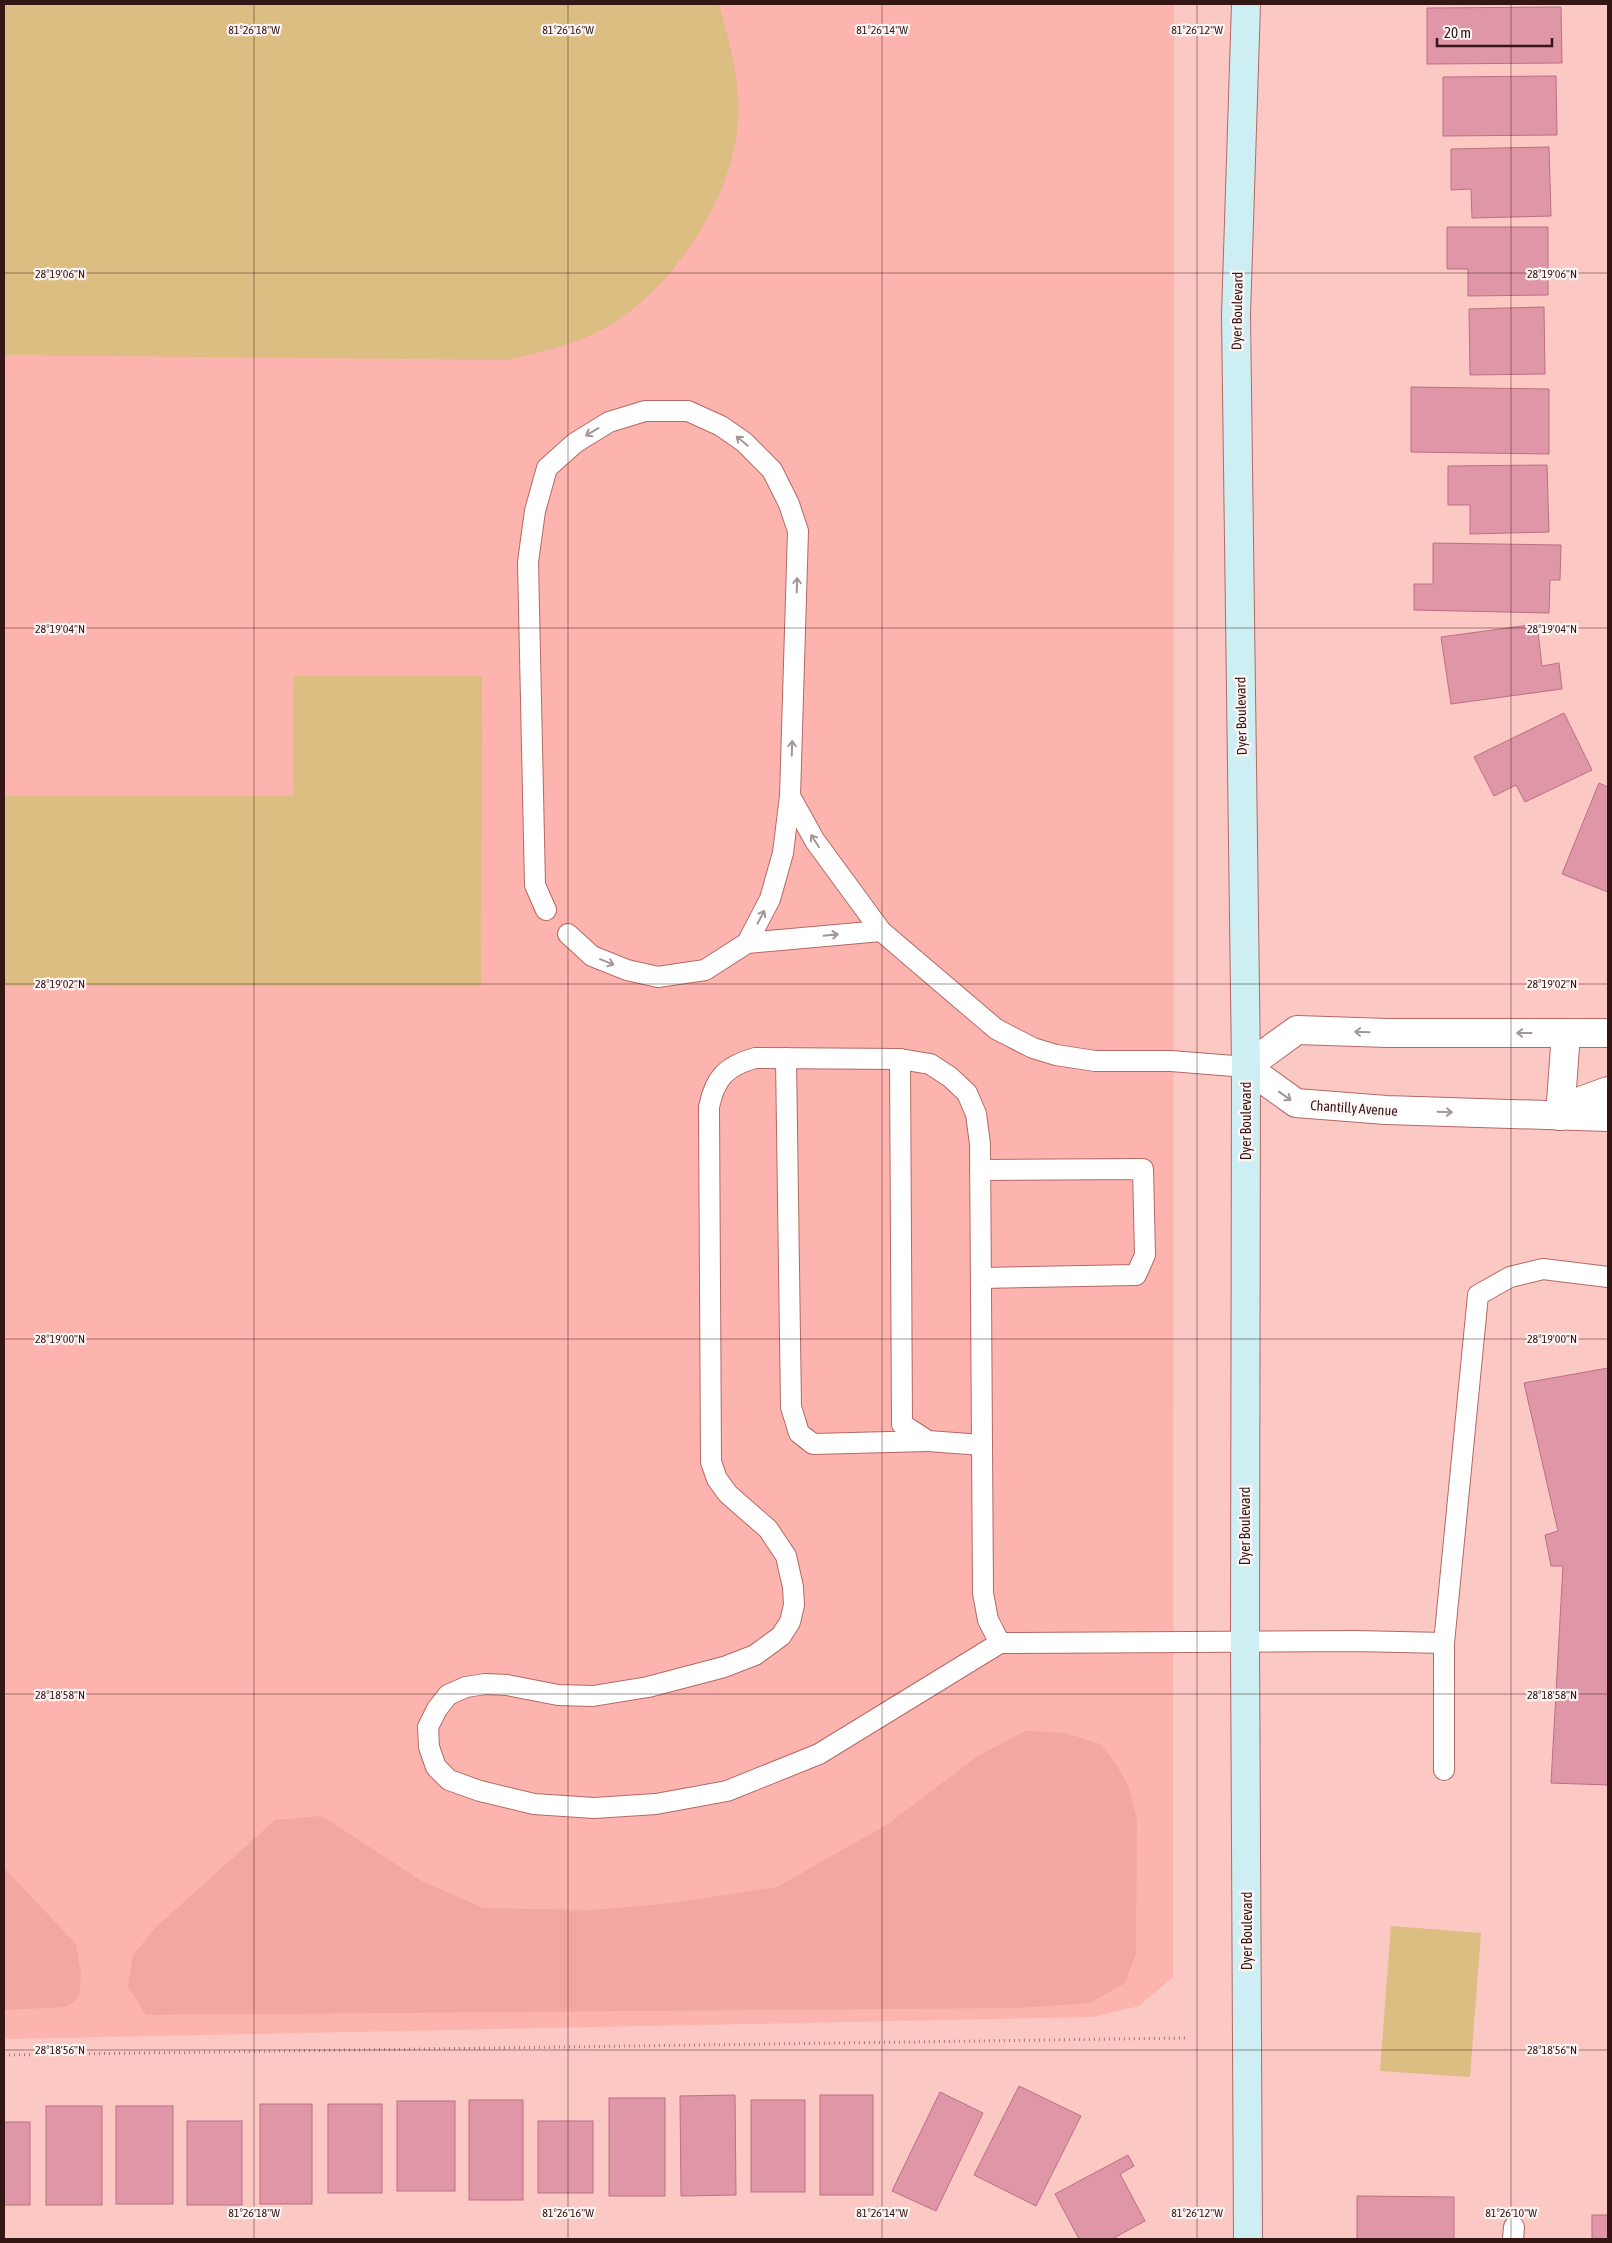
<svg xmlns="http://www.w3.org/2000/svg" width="1612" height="2243" font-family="'Asap Condensed',sans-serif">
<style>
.built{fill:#fdb4ae}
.green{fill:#dcbd82}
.water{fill:#f2a7a2}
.building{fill:#df97a8;stroke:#bb7083}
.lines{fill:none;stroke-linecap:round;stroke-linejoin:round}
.service-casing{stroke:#b46965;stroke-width:22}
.minor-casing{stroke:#b46965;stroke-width:30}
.secondary-casing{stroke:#b46965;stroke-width:30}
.path{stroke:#a27875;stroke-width:3;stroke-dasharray:1 4;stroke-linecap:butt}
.service{stroke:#fff;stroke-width:20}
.minor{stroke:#fff;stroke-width:28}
.secondary{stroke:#cdeff3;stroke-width:28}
.oneway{stroke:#a49695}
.ticks{fill:none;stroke:#341614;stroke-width:1;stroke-opacity:0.45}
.labels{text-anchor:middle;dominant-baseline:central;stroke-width:4.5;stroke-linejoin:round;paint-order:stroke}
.street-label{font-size:14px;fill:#341614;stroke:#fef5f4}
.ticks-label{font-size:12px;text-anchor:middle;fill:#341614;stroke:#fef5f4;stroke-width:4.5;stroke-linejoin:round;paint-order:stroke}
</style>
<rect width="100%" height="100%" fill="#fbc8c4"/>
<path class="built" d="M4 4H1174L1173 1977 1139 2006 1093 2017 4 2039Z"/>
<g class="green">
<path d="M4 4H719C731 46 744 93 736 138 725 207 677 278 620 319 588 342 544 351 507 360L4 355Z"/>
<path d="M293 676H482L481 986H4V796H293Z"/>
<path d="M1391 1926 1481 1933 1470 2077 1380 2071Z"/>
</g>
<g class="water">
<path d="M1025 1731 1066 1733 1100 1744 1116 1764 1128 1785 1137 1820 1136 1953 1125 1983 1090 2003 1019 2008 146 2015 128 1987 133 1955 155 1928 275 1820 322 1816 420 1880 483 1908 591 1910 664 1904 777 1887 888 1824 978 1756Z"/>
<path d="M4 1868 76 1944 81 1974 79 1997 66 2007 4 2010Z"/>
</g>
<g class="building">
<path d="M1561 7 1562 63 1427 64V8Z"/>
<path d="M1556 76 1557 135 1443 136V77Z"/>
<path d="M1549 147 1551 216 1472 218 1471 189 1451 190V149Z"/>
<path d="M1447 227H1548V295L1468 296V269H1447Z"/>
<path d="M1544 307 1545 374 1470 375 1469 309Z"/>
<path d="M1411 387 1549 389V454L1411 452Z"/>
<path d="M1547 465 1549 532 1470 534V505H1448V466Z"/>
<path d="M1433 543 1561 545 1560 580H1550L1549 613 1414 610V584H1433Z"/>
<path d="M1537 624 1542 666 1559 663 1562 689 1451 704 1441 637Z"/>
<path d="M1564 713 1592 770 1525 802 1516 785 1494 796 1474 757Z"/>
<path d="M1599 783 1608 787V892L1562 874Z"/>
<path d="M1608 1368V1785L1551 1783 1563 1566H1551L1545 1535 1558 1531 1524 1383Z"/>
<path d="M1019 2086 1081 2116 1036 2206 974 2175Z"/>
<path d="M940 2092 983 2113 936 2211 892 2191Z"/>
<path d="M735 2095 736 2195 681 2196 680 2096Z"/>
<rect x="820" y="2095" width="53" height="100"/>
<rect x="609" y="2098" width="56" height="98"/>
<rect x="469" y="2100" width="54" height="100"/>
<rect x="751" y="2100" width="54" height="92"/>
<rect x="397" y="2101" width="58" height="90"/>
<rect x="260" y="2104" width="52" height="100"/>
<rect x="328" y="2104" width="54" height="89"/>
<rect x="46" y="2106" width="56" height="99"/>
<rect x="116" y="2106" width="57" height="98"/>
<rect x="187" y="2121" width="55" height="84"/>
<rect x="538" y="2121" width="55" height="72"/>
<rect x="4" y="2122" width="26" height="83"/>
<path d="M1128 2155 1134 2166 1120 2174 1145 2221 1112 2239H1079L1055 2194Z"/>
<path d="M1357 2196 1454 2197V2239H1357Z"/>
<rect x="1592" y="2215" width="16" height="24"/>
</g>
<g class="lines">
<g class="service-casing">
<g id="service">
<path d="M546 910 535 885 528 562 535 511 547 468 575 443 609 422 645 411H688L721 426 744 442 772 470 789 504 798 531 790 796 783 853 770 899 747 943 705 970 658 977 627 970 592 956 568 934"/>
<path d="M881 931 996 1029 1033 1048 1056 1055 1095 1061H1171L1246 1067"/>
<path d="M747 943 881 931 815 841 790 796"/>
<path d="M786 1058 791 1407 799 1433 813 1444 928 1441"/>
<path d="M900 1059 902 1424 928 1441 982 1445"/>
<path d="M980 1170 1143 1169 1145 1255 1136 1275 981 1278"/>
<path d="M1000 1643 988 1620 983 1593 980 1144 976 1114 967 1093 950 1077 930 1064 900 1059 755 1058C726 1066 715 1078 709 1107L711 1462 717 1479 728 1494 768 1529 786 1556 793 1587 794 1605 790 1622 781 1636 755 1655 724 1667 648 1687 593 1696 558 1695 507 1685 485 1684 466 1687 448 1695 437 1709 428 1727 429 1747 436 1767 449 1780 480 1791 534 1804 594 1808 656 1804 727 1791 819 1754 1000 1643 1355 1641 1444 1643 1478 1295 1510 1277 1543 1269 1608 1277"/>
<path d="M1444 1770V1643"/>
<path d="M1513 2239 1514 2227"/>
</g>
</g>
<g class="minor-casing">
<g id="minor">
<path d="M1608 1033H1387L1297 1030 1246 1067 1296 1103 1386 1110 1608 1117"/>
<path d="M1560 1116 1566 1033"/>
<path d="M1560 1116 1583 1100 1608 1091"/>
</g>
</g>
<g class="secondary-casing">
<path id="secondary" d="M1246 4 1236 315 1246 1067 1245 1643 1248 2239"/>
</g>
<path class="path" d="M4 2055 1187 2038"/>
<use href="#service" class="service"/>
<use href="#minor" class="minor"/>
<use href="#secondary" class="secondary"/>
</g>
<defs><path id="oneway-shaft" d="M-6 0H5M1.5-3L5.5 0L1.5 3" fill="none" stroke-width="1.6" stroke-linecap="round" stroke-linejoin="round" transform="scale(1.25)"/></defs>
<g class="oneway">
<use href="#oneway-shaft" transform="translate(592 432) rotate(149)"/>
<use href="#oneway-shaft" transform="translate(742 441) rotate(-141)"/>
<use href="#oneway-shaft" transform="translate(797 585) rotate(-88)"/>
<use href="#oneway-shaft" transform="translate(792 748) rotate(-88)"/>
<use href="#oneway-shaft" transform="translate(815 841) rotate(-123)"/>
<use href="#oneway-shaft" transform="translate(761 917) rotate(-62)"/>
<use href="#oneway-shaft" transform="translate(831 935) rotate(-6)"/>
<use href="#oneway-shaft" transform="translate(607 962) rotate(22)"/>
<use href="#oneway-shaft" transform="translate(1362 1032) rotate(-178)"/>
<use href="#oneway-shaft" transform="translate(1524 1033) rotate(180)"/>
<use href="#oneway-shaft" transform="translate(1285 1096) rotate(36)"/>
<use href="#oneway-shaft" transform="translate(1445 1112) rotate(2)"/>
</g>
<path class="ticks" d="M254 4V2239M568 4V2239M882 4V2239M1197 4V2239M1511 4V2239M4 273H1608M4 628H1608M4 984H1608M4 1339H1608M4 1694H1608M4 2050H1608"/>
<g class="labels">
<g class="street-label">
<text transform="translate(1237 311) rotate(-89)">Dyer Boulevard</text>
<text transform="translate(1241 716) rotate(-91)">Dyer Boulevard</text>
<text transform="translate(1354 1108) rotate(4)">Chantilly Avenue</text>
<text transform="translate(1246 1121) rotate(-90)">Dyer Boulevard</text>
<text transform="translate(1245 1526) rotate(-90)">Dyer Boulevard</text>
<text transform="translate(1247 1931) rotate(-90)">Dyer Boulevard</text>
</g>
</g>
<g class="ticks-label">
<text x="254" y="34">81°26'18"W</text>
<text x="568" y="34">81°26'16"W</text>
<text x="882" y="34">81°26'14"W</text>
<text x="1197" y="34">81°26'12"W</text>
<text x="60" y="278">28°19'06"N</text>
<text x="1552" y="278">28°19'06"N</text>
<text x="60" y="633">28°19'04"N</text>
<text x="1552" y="633">28°19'04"N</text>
<text x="60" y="988">28°19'02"N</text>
<text x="1552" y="988">28°19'02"N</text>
<text x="60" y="1343">28°19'00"N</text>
<text x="1552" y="1343">28°19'00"N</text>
<text x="60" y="1699">28°18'58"N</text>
<text x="1552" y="1699">28°18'58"N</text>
<text x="60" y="2054">28°18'56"N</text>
<text x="1552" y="2054">28°18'56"N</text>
<text x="254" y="2217">81°26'18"W</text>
<text x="568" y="2217">81°26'16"W</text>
<text x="882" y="2217">81°26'14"W</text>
<text x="1197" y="2217">81°26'12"W</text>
<text x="1511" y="2217">81°26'10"W</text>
</g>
<rect width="1612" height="2243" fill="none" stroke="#341614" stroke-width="10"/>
<path d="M1437 38v8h115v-8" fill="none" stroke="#341614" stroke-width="2.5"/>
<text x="1444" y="38" font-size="15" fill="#341614" stroke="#fef5f4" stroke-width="4" paint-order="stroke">20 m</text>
</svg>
